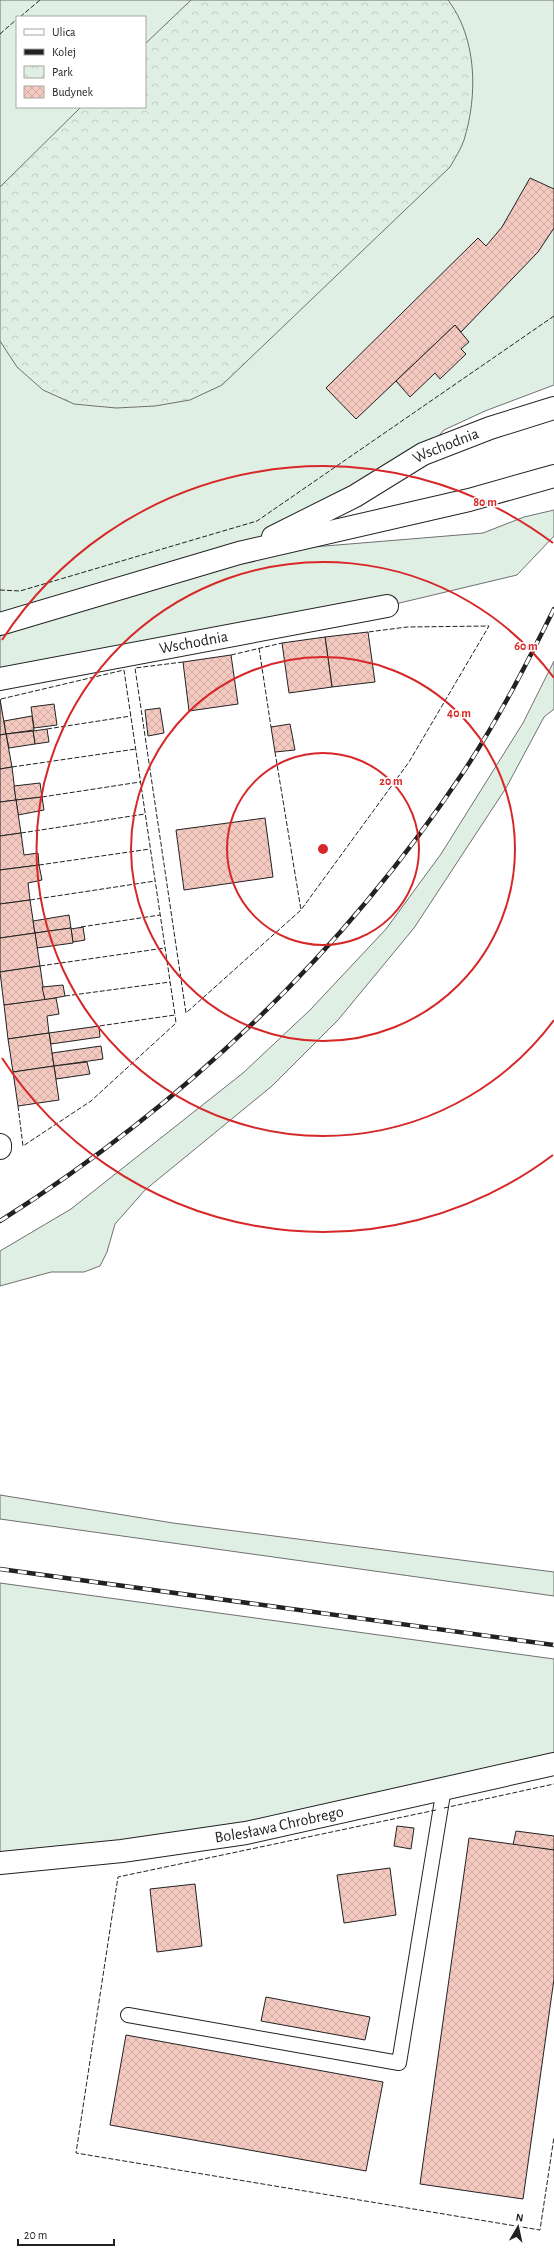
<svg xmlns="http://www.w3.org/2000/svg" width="554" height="2263" font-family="'Alegreya Sans',sans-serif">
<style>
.grass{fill:#e0efe3;stroke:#6f6f6f;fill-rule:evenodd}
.park{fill:url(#park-crowns);stroke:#6f6f6f}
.building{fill:url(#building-cross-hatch);stroke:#222}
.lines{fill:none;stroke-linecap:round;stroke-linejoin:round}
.lane-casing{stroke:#222;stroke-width:16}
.street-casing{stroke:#222;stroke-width:24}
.secondary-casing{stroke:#222;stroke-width:24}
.lane{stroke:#fff;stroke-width:14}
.street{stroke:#fff;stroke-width:22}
.secondary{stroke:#fff;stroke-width:22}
.rail-casing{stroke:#222;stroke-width:4.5}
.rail{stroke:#fff;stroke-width:3;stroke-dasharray:9;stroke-linecap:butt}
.fence{stroke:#222;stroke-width:1;stroke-dasharray:5 2;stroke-linecap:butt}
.ring{fill:none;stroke:#d62828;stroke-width:2}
.labels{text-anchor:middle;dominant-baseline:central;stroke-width:3;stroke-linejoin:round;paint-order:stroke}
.street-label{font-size:16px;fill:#222;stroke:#fff}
.centre{fill:#d62828;stroke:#fff;stroke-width:2}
.ring-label{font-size:12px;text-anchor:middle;font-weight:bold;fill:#d62828;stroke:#fff;stroke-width:3;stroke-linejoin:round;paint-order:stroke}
</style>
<defs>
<pattern id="park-crowns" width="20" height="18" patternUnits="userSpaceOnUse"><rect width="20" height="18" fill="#e0efe3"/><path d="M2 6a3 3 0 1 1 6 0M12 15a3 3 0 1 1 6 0" fill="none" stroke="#c0cdc2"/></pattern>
<pattern id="building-cross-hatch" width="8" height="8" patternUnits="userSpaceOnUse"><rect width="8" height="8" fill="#f3c9c0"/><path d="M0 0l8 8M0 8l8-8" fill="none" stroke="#d0aca5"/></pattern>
</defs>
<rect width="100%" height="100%" fill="#fff"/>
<g class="grass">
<path d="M0 0H554V385L485 411 444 430 423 454 240 553 483 533 524 517 554 510V536L517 575 387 606 0 679ZM17 17H145V107H17Z"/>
<path d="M554 661V709L544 717 506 788 414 928 338 1020 272 1086 145 1190 115 1224 107 1252 100 1266 84 1272H51L0 1286V1251L71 1209 243 1073 310 1010 386 929 441 854 523 723Z"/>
<path d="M0 1495 173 1523 554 1572V1596L0 1519Z"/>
<path d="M0 1583 554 1659V1764L353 1808 0 1863Z"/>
</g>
<path class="park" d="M191 0H448C477 38 478 95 464 140 461 149 455 158 450 167L222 385 190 400 155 406 116 408 74 404 43 390 17 367 0 341V187L81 107H145V44Z"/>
<g class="building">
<path d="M530 178 554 189V228L538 252 461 332 455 325 356 419 326 388 478 238 486 246 502 227Z"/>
<path d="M455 325 469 342 461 349 466 354 440 379 435 373 410 397 396 381Z"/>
<path d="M368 632 375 682 332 687 325 637Z"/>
<path d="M325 637 332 687 289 693 282 643Z"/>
<path d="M231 655 238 704 189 711 183 662Z"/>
<path d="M0 699 6 734 0 735Z"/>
<path d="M54 704 57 725 34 728 31 707Z"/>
<path d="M160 708 164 733 148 736 145 710Z"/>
<path d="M32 716 34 730 6 734 4 721Z"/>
<path d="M290 724 295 750 275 752 271 727Z"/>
<path d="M47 729 49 742 35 744 33 731Z"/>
<path d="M33 731 35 744 9 748 6 734Z"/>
<path d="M6 734 12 767 0 769V735Z"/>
<path d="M12 767 16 800 0 802V769Z"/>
<path d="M40 783 42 797 16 800 14 786Z"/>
<path d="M42 797 44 810 18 815 16 800Z"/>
<path d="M16 800 21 833 0 836V802Z"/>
<path d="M265 818 273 877 184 890 176 830Z"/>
<path d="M21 833 24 855 38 853 39 865 0 870V836Z"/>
<path d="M39 865 42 880 28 883 30 900 0 904V870Z"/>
<path d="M30 900 35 933 0 938V904Z"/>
<path d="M69 915 71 928 35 933 33 921Z"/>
<path d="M83 927 85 940 73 942 71 929Z"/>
<path d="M71 928 73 943 37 948 35 933Z"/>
<path d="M35 933 40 966 0 972V938Z"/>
<path d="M40 966 45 1000 4 1005 0 972Z"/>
<path d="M63 985 65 996 45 1000 42 987Z"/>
<path d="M56 998 59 1014 47 1016 49 1033 8 1039 4 1005Z"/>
<path d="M99 1026 100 1037 51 1044 49 1033Z"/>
<path d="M49 1033 54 1066 13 1072 8 1039Z"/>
<path d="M101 1046 103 1059 54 1066 52 1053Z"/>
<path d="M87 1062 90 1074 56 1079 54 1066Z"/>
<path d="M54 1066 59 1100 18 1106 13 1072Z"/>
<path d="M397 1826 414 1828 411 1849 394 1846Z"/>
<path d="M516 1831 554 1836V1850L513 1845Z"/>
<path d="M469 1838 554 1850V1979L523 2199 420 2184Z"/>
<path d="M390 1868 396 1915 344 1923 337 1875Z"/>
<path d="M195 1884 202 1946 157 1952 150 1889Z"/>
<path d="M266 1997 370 2017 365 2040 261 2021Z"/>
<path d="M126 2035 383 2082 366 2171 110 2125Z"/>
</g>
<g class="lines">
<g class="lane-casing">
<path id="lane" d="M128 2015 399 2063 444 1788"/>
</g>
<g class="street-casing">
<g id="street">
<path id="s1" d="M0 679 387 606"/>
<path d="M0 1145V1148"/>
<path id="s2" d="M0 1863 122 1851 246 1833 554 1764"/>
</g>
</g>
<g class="secondary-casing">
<g id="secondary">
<path id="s3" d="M273 537 355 496 423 454 490 428 554 408"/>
<path d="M0 624 239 553 469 500 554 476"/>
</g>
</g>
<use href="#lane" class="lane"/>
<use href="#street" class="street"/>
<use href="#secondary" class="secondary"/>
<g class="rail-casing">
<g id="rail">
<path d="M0 1221C183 1105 341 955 462 774 497 722 526 665 554 609"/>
<path d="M0 1569 554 1645"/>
</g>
</g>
<use href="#rail" class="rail"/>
<g class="fence">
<path d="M20 17 40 0"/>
<path d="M0 34 17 19"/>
<path d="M0 590 20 591 257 521 554 316"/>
<path d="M259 648 271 727"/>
<path d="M231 655 282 643"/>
<path d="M183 662 135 668 186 1013 301 910 409 762 489 626 407 627 368 632"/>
<path d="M1 699 124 670 175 1015 99 1026"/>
<path d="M47 729 131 716"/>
<path d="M275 752 301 910"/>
<path d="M12 767 136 749"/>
<path d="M42 797 140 782"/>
<path d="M21 833 145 814"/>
<path d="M39 865 150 849"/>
<path d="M30 900 155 881"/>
<path d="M81 927 160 915"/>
<path d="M40 966 165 948"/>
<path d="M65 996 170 982"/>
<path d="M18 1106 23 1146 91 1101 176 1023 175 1015"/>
<path d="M444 1808 554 1784"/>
<path d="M436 1810 118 1877 76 2153 540 2230 554 2137"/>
</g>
</g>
<g class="ring">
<circle cx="323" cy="849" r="96"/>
<circle cx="323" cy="849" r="192"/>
<path d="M554 1020A287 287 0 1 1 554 678"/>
<path d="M553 1155A383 383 0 0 1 2 1058M2 640A383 383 0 0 1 553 543"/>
</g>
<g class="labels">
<g class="street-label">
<text stroke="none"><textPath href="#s3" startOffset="196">Wschodnia</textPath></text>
<text stroke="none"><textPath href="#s1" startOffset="197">Wschodnia</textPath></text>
<text stroke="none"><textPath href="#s2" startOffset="282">Bolesława Chrobrego</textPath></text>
</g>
</g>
<circle cx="323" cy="849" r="6" class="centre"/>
<g class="ring-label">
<text x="485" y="506">80 m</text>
<text x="526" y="650">60 m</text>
<text x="459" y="717">40 m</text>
<text x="391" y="785">20 m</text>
</g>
<rect x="16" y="16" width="130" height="92" fill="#ffffff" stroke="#a7a7a7"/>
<rect x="24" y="29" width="20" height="6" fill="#ffffff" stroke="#a7a7a7"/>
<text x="52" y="36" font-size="12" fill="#222222">Ulica</text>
<rect x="24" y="49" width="20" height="6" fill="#222222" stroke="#a7a7a7"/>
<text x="52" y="56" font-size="12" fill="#222222">Kolej</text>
<rect x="24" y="66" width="20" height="12" fill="url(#park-crowns)" stroke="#a7a7a7"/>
<text x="52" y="76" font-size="12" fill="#222222">Park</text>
<rect x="24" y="86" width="20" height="12" fill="url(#building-cross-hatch)" stroke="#a7a7a7"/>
<text x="52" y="96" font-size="12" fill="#222222">Budynek</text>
<g transform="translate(518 2227) rotate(9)" stroke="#ffffff" stroke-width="3" paint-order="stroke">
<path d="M0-3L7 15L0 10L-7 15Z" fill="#222222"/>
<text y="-6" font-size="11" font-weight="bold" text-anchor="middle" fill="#222222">N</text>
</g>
<path d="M18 2239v6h96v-6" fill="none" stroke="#222222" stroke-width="2"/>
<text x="24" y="2239" font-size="12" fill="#222222" stroke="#ffffff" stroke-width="3" paint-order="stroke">20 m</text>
</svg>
